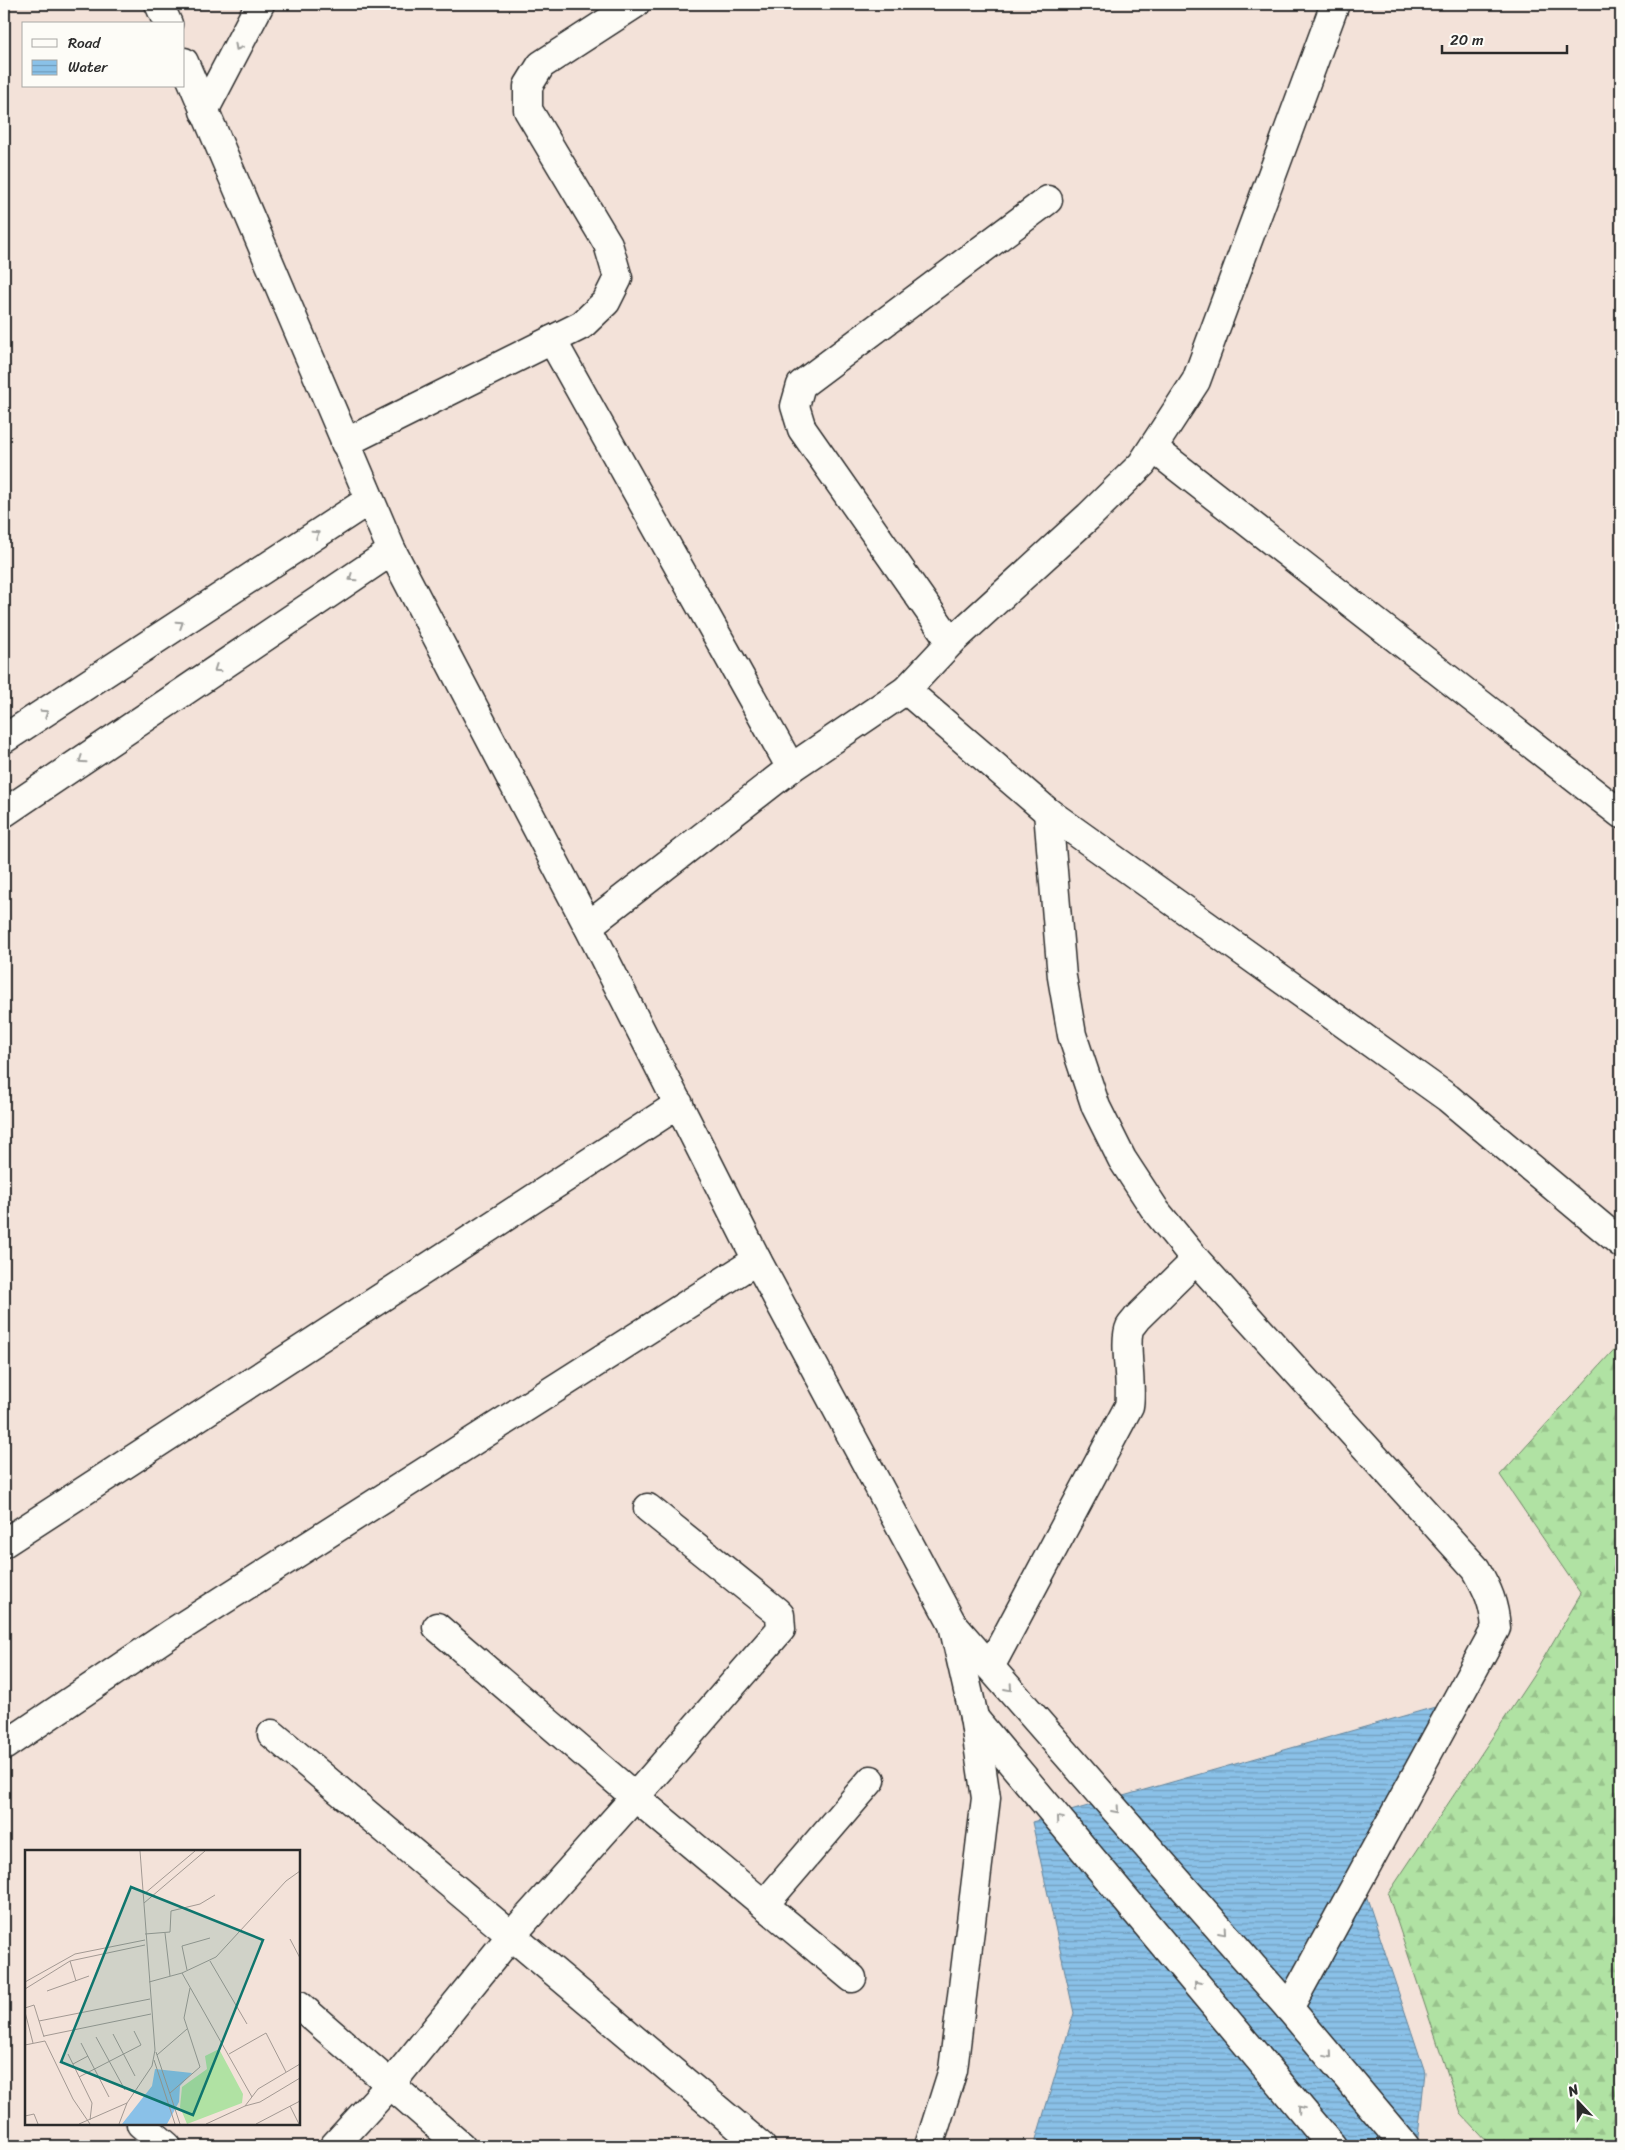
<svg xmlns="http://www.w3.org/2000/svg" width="1625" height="2150" font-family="Sriracha,sans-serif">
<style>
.forest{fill:url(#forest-firs);stroke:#6e8667}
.water{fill:url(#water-rules);stroke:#64859c}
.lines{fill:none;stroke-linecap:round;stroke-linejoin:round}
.street-casing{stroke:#2b2b2b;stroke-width:31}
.secondary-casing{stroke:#2b2b2b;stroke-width:31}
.street{stroke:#fdfcf7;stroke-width:28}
.secondary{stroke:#fdfcf7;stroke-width:28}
.oneway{stroke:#9e9e9b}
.inset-road{fill:none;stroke:#a39993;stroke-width:1}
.view{fill:#0f766e;fill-opacity:0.15;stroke:#0f766e;stroke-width:2.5}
.inset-edge{fill:none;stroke:#2b2b2b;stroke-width:2.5}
</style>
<defs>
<pattern id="forest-firs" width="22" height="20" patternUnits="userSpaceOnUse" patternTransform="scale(1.25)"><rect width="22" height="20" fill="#b0e2a3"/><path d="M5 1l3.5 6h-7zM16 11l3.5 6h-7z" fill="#98c28c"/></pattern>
<pattern id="water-rules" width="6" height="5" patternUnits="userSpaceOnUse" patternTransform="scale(1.25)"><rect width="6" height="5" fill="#8ac1e8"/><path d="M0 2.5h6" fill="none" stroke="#719dbc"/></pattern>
</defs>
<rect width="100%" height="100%" fill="#f3e2d9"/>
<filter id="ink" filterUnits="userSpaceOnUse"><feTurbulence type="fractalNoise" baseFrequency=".02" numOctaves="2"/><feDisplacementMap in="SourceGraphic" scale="10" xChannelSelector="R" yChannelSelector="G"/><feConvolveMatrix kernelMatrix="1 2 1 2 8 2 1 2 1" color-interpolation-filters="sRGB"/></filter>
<g filter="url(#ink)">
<path class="forest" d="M1621 1342V2146H1491L1461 2114 1388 1894 1533 1676 1581 1594 1500 1475Z"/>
<path class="water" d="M1435 1707 1366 1895 1425 2072 1417 2146H1034L1074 2013 1032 1822Z"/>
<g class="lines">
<g class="street-casing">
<g id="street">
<path d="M552 340 791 768"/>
<path d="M345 443 582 325 606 302 618 278 608 244 528 110V86L541 65 635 4"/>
<path d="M1153 448 1621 814"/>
<path d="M951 642 802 429 795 406 801 385 1048 200"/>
<path d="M906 690 1048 812 1448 1098 1621 1243"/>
<path d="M1048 812 1062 977 1072 1035 1096 1107 1122 1159 1156 1211 1196 1260 1476 1569C1488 1590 1494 1603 1496 1628L1289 2008"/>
<path d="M4 1543 679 1104"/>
<path d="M437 1627 635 1797 852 1978"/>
<path d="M990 1667 1129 1406C1133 1385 1123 1342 1130 1327 1132 1324 1135 1321 1137 1318L1196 1260"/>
<path d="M272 1734 761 2146"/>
<path d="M4 1746 170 1634 757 1260"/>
<path d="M764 1905 871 1780"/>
<path d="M299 2005 461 2146"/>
<path d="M141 2124 167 2146"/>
<path d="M334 2146 390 2085 510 1937 635 1797 781 1629 780 1615 776 1611 648 1508"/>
</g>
</g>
<g class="secondary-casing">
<g id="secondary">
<path d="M159 4 168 24"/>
<path d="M184 62 392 551 588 926 757 1260 953 1625 974 1717 986 1798 953 2070 929 2146"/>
<path d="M204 111 260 4"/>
<path d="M4 739 369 500"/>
<path d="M4 813 392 551"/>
<path d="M588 926 791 768 906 690 951 642 1089 516 1142 464 1196 381 1335 4"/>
<path d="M954 1626 1289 2008 1405 2146"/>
<path d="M974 1718 1332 2146"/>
</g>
</g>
<use href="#street" class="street"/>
<use href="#secondary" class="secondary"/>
</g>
<defs><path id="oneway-chevron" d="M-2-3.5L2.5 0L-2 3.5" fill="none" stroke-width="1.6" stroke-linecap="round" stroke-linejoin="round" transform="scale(1.25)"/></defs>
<g class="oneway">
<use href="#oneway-chevron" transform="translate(238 47) rotate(118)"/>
<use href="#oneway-chevron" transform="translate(316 534) rotate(-33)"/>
<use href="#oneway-chevron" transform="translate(352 578) rotate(146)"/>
<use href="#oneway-chevron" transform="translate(180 624) rotate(-33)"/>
<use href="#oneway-chevron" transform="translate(217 669) rotate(146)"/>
<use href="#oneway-chevron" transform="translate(45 713) rotate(-33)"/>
<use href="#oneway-chevron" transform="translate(82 760) rotate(146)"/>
<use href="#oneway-chevron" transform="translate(1009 1688) rotate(49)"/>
<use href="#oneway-chevron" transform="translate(1116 1810) rotate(49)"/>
<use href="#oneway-chevron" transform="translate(1059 1819) rotate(-130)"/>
<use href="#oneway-chevron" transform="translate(1223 1932) rotate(49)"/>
<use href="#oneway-chevron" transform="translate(1197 1984) rotate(-130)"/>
<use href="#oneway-chevron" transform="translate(1329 2055) rotate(50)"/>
<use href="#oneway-chevron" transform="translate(1301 2109) rotate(-130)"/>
</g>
</g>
<g transform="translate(25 1850)">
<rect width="275" height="275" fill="#f3e2d9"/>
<path d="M194 199 218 244 217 253 162 274 155 257 157 237 182 219 180 206Z" fill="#b0e2a3"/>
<path d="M130 219 167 223 155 236 154 252 142 274H97L127 236Z" fill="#8ac1e8"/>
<path class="inset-road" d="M119 44 170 1M119 53 180 1M140 83 145 126M120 84 145 82 146 61 175 54 190 45M265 89 275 108M45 111 51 131M185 111 222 174M162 120 157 96 185 88M157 123 227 247M0 132 50 104 120 90M124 132 157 123 191 107 261 31 275 21M0 139 45 111 120 95M22 141 64 126M0 158 9 155 19 187M0 162 8 193M14 171 125 149M88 184 110 226M19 186 126 164M71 187 100 240M56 193 84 247M0 195 20 191 48 249 65 274M131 202 155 274M43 204 67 253 65 270M204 204 241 183 261 222M132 205 162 179M129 210 150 274M48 214 63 206M54 227 116 195 109 181M145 243 175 217 159 168 165 138M220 256 233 239 275 214M265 256 274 274M0 266 9 264 13 274M54 274 102 253M94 274 102 253 127 216 130 200 115 1M181 274 220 256 235 252 275 228M231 274 275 251"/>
<path class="view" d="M106 37 238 90 168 265 36 212Z"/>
<rect width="275" height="275" class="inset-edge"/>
</g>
<rect width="1625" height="2150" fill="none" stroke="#fdfcf7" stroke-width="20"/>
<rect x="10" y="10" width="1605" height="2130" fill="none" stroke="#2b2b2b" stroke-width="2" filter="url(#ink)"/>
<rect x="22" y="22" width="162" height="65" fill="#fdfcf7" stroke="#a9a8a5"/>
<rect x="32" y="39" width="25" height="8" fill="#fdfcf7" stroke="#a9a8a5"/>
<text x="68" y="48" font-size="15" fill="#2b2b2b">Road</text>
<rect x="32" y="60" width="25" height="15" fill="url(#water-rules)" stroke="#a9a8a5"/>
<text x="68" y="72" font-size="15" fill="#2b2b2b">Water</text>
<g transform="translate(1578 2102) rotate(338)" stroke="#fdfcf7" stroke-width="4" paint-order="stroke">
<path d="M0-4L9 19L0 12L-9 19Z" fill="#2b2b2b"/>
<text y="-8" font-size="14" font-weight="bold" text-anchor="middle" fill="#2b2b2b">N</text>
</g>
<path d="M1442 45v8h125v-8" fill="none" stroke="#2b2b2b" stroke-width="2.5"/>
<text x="1450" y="45" font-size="15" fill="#2b2b2b" stroke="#fdfcf7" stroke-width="4" paint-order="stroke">20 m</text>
</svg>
